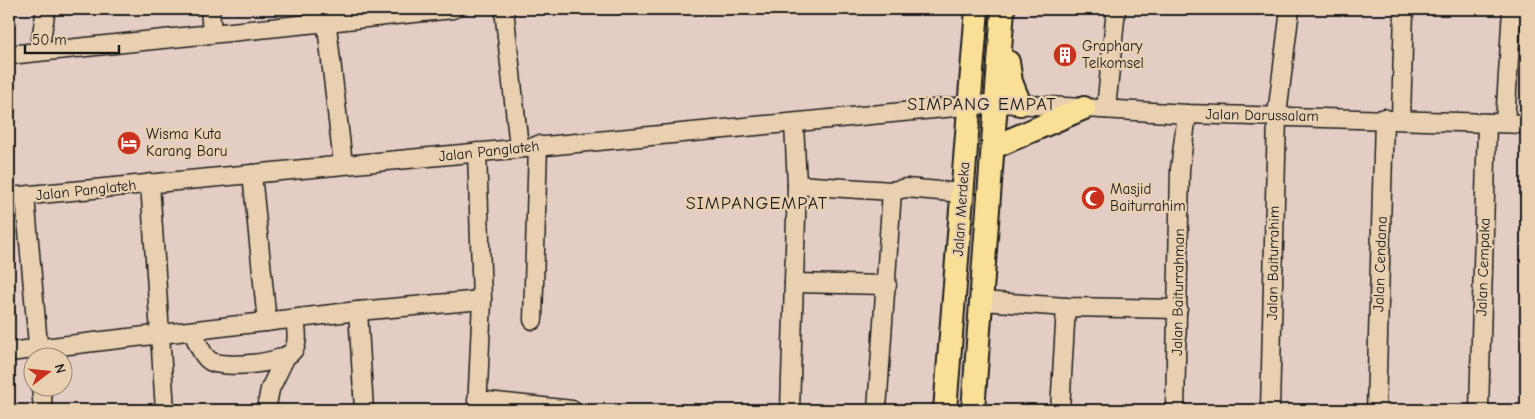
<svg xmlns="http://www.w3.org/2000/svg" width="1535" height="419" font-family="'Comic Neue',sans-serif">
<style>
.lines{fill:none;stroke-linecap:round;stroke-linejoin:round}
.minor-casing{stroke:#1c1c1c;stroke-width:21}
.major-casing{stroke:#1c1c1c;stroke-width:26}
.minor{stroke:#e8d0b0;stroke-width:18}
.major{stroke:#f9e096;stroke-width:22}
.labels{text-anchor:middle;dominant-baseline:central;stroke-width:4.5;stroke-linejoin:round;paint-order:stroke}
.poi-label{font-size:15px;fill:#1c1c1c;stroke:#e8d0b0;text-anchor:start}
.street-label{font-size:15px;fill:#1c1c1c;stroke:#e8d0b0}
.quarter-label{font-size:18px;letter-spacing:1px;fill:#1c1c1c;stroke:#e8d0b0}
</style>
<rect width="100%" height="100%" fill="#e4cdc5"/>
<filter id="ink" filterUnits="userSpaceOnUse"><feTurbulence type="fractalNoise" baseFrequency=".02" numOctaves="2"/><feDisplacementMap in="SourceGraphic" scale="10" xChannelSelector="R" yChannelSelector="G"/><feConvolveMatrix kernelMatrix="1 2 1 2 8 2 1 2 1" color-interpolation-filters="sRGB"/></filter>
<g filter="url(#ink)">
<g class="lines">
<g class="minor-casing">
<g id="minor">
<path d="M210 9 212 33"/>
<path d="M325 9 343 164"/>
<path d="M504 9 519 147"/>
<path d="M39 51 46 9"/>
<path d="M9 55 453 9"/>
<path d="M1106 109 1116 9"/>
<path d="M1401 119 1404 9"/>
<path d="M1505 123 1512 9"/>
<path d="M252 174 267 322"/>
<path d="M150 183 165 410"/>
<path d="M797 185 892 191 906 188 962 193"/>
<path d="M25 196 39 356"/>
<path d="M9 197 997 103 1187 114 1526 124"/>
<path d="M794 283 887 285"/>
<path d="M982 301 1066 307 1178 309"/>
<path d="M358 311 482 300"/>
<path d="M533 320 538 145"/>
<path d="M192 331C197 340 201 355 210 361 223 369 287 364 294 349 299 340 296 329 295 319"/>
<path d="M9 352 358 311 364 410"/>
<path d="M41 386 43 410"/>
<path d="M477 400 572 410"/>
<path d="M266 410 270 389 285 358"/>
<path d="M477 410 482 300 477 152"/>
<path d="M790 410 797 185 794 123"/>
<path d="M877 410 892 191"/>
<path d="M1060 410 1066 307"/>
<path d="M1175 410 1180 169 1187 114"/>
<path d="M1270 410 1277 115 1290 9"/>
<path d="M1376 410 1384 118"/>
<path d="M1479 410 1487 123"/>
</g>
</g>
<g class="major-casing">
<g id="major">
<path d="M1008 62 1011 82 1020 104"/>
<path d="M994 147 1084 108"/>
<path d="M945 410 977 9"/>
<path d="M973 410 1003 9"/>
</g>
</g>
<use href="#minor" class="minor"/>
<use href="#major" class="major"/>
</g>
</g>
<defs>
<g id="building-disc" transform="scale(1.25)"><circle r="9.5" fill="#c8321e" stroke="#e8d0b0"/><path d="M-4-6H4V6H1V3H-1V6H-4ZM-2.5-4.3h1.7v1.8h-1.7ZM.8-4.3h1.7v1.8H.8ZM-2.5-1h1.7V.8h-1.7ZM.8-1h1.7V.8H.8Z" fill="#fff"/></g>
<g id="hotel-disc" transform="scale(1.25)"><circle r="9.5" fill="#c8321e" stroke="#e8d0b0"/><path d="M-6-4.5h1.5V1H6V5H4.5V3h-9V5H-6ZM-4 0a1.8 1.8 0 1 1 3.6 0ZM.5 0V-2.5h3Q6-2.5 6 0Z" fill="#fff"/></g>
<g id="mosque-disc" transform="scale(1.25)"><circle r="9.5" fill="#c8321e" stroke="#e8d0b0"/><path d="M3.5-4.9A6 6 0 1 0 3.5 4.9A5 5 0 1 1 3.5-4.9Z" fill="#fff"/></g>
</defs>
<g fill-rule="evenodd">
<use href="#building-disc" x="1065" y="55"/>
<use href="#hotel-disc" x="129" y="143"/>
<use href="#mosque-disc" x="1093" y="198"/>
</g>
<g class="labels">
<g class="poi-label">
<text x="1082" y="46">Graphary<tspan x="1082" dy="17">Telkomsel</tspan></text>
<text x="146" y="134">Wisma Kuta<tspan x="146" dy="17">Karang Baru</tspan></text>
<text x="1110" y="189">Masjid<tspan x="1110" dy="17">Baiturrahim</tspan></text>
</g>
<g class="street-label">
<text transform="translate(1262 115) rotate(1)">Jalan Darussalam</text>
<text transform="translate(489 151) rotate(-6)">Jalan Panglateh</text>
<text transform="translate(86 190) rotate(-6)">Jalan Panglateh</text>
<text transform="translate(961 209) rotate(-86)">Jalan Merdeka</text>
<text transform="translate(1273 263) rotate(-89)">Jalan Baiturrahim</text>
<text transform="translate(1380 264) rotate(-88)">Jalan Cendana</text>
<text transform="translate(1483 267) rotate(-88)">Jalan Cempaka</text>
<text transform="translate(1178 292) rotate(-89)">Jalan Baiturrahman</text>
</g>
<g class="quarter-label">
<text x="982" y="104">SIMPANG EMPAT</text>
<text x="757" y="203">SIMPANGEMPAT</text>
</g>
</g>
<rect width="1535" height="419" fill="none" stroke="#e8d0b0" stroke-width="30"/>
<rect x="15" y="15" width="1505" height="389" fill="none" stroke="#1c1c1c" stroke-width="2" filter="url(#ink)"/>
<g transform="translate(48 372) rotate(74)"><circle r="24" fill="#e8d0b0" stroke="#968875"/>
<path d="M0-4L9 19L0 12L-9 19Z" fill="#c8321e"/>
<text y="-8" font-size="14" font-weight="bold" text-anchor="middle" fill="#1c1c1c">N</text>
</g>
<path d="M25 45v8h94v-8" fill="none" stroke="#1c1c1c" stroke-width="2.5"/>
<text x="32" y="45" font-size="15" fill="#1c1c1c" stroke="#e8d0b0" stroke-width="4" paint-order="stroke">50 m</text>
</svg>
